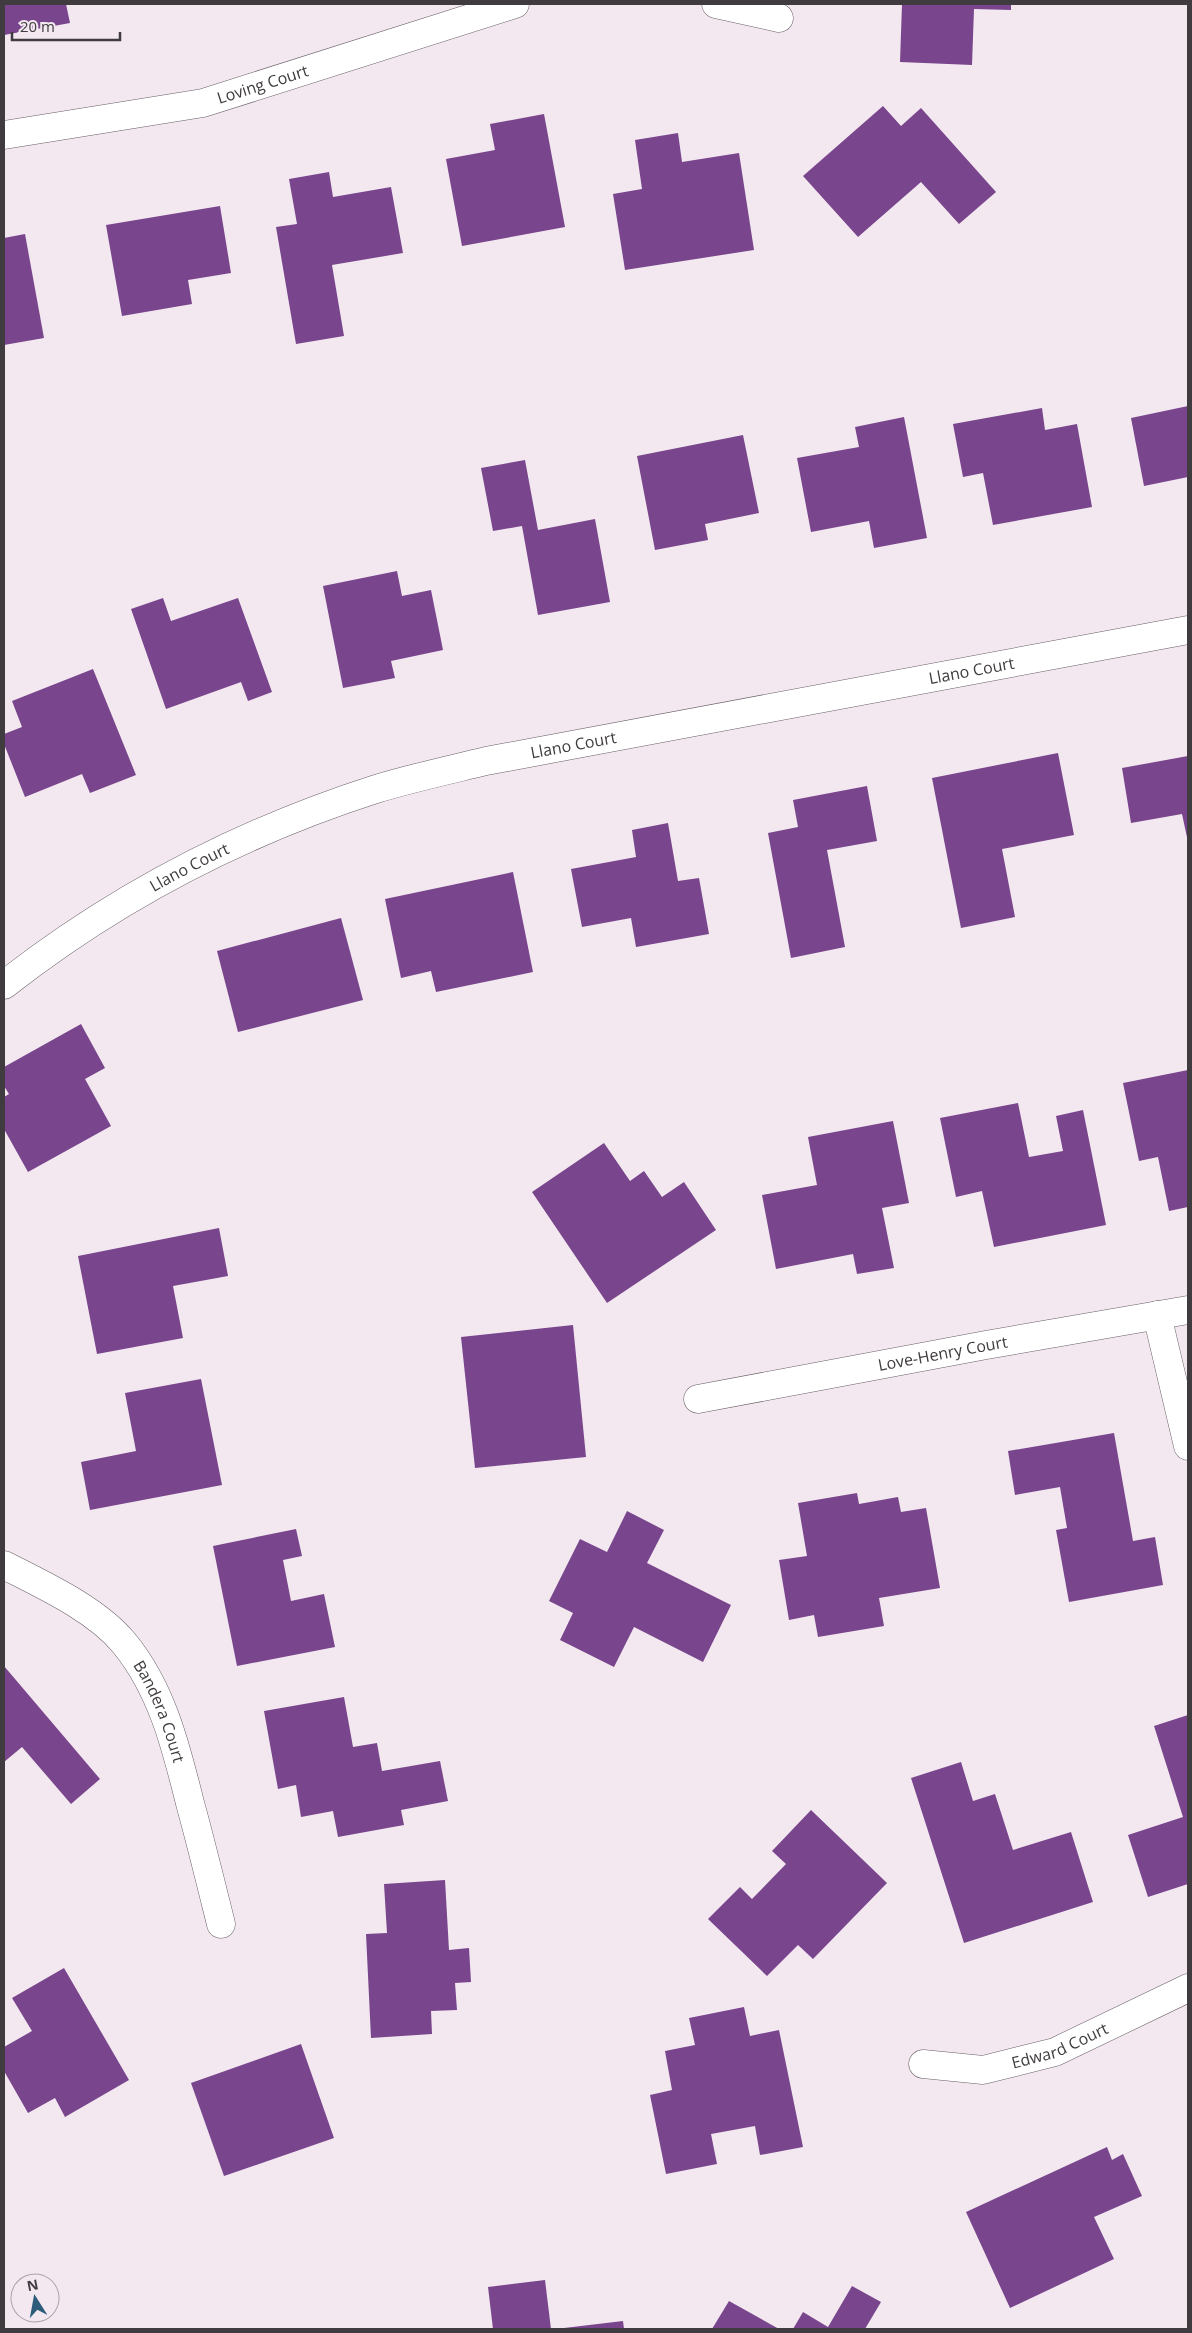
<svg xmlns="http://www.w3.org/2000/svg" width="1192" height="2333" font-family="'Open Sans',sans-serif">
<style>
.building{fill:#79458d}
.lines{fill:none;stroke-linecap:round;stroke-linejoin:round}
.minor-casing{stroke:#685f66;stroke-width:29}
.minor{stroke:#fff;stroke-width:28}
.labels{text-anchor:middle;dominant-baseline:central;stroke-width:5;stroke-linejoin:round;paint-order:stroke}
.street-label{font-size:16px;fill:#3f3b3e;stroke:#f3e8f0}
</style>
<rect width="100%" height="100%" fill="#f3e8f0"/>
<g class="building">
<path d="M4 4H66L70 23 4 35Z"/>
<path d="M902 4H1011V10L974 9 972 65 900 62Z"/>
<path d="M883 106 901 126 921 108 996 192 959 224 921 182 858 237 803 176Z"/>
<path d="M544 114 565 227 462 246 446 159 495 150 490 124Z"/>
<path d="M678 133 682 162 739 153 754 250 625 270 613 194 642 189 635 140Z"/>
<path d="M329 172 333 197 391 187 403 253 332 265 344 336 296 344 276 227 297 224 289 179Z"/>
<path d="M220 206 231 273 188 280 192 304 122 316 106 225Z"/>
<path d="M25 234 44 338 4 345V238Z"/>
<path d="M1188 406V477L1144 486 1131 418Z"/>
<path d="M1042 408 1045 430 1077 424 1092 507 993 525 983 473 963 477 953 424Z"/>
<path d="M904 417 927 538 874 548 869 521 811 532 797 458 859 447 855 427Z"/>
<path d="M743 435 759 513 705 524 708 540 655 550 637 456Z"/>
<path d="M525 460 538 530 595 519 610 602 538 615 522 526 493 531 481 468Z"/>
<path d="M397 571 402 596 431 590 443 650 391 661 395 678 343 688 323 586Z"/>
<path d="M163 598 171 621 238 598 272 692 248 701 241 682 166 709 131 609Z"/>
<path d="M93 669 136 775 90 793 82 774 25 797 4 744V734L22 727 12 701Z"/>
<path d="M1058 753 1074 835 1002 849 1015 917 961 928 932 778Z"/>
<path d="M1188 756V842L1182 814 1131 823 1122 768Z"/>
<path d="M867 786 877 841 827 850 845 947 791 958 768 833 798 827 793 800Z"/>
<path d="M668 823 678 881 699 878 709 934 636 947 631 918 582 927 571 869 636 857 632 830Z"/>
<path d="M513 872 533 972 436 992 431 971 401 978 385 899Z"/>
<path d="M341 918 363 1000 238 1032 217 951Z"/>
<path d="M81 1024 105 1068 85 1079 111 1126 28 1172 4 1129V1097L9 1094 4 1086V1067Z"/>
<path d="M1188 1070V1207L1169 1211 1158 1157 1139 1161 1123 1083Z"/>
<path d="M1018 1103 1029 1157 1063 1151 1056 1116 1083 1110 1106 1225 994 1247 982 1191 956 1197 940 1118Z"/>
<path d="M893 1121 909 1203 882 1208 894 1268 857 1274 853 1254 776 1269 762 1195 817 1185 808 1137Z"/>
<path d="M604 1143 630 1181 644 1171 662 1197 684 1182 716 1230 607 1303 532 1192Z"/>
<path d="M219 1228 228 1276 173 1286 183 1338 97 1354 78 1256Z"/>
<path d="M573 1325 586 1457 475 1468 461 1337Z"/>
<path d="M201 1379 222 1485 90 1510 81 1462 136 1451 125 1393Z"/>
<path d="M1114 1433 1133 1541 1155 1537 1163 1585 1069 1602 1056 1530 1067 1528 1060 1487 1015 1495 1008 1451Z"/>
<path d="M857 1493 859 1504 898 1497 901 1512 926 1508 940 1588 879 1598 884 1626 818 1637 814 1615 789 1620 779 1560 807 1556 798 1503Z"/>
<path d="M627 1511 664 1530 647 1563 731 1605 703 1662 634 1627 614 1667 560 1640 573 1613 549 1601 580 1539 607 1552Z"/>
<path d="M296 1529 302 1556 283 1560 291 1601 324 1594 335 1647 237 1666 213 1546Z"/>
<path d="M4 1666 100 1779 71 1804 22 1747 4 1762Z"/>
<path d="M344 1697 353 1747 377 1743 382 1771 440 1761 448 1801 401 1810 404 1825 338 1837 333 1811 301 1817 296 1785 278 1789 264 1711Z"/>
<path d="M1188 1715V1884L1148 1897 1128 1835 1183 1817 1154 1726Z"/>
<path d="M961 1762 973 1801 995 1794 1013 1850 1071 1832 1093 1902 964 1943 911 1778Z"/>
<path d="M811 1810 887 1883 813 1959 798 1945 767 1976 708 1919 740 1887 752 1899 786 1864 772 1851Z"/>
<path d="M445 1880 449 1950 469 1948 471 1982 455 1983 457 2010 431 2011 432 2034 371 2038 366 1934 387 1933 384 1884Z"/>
<path d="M64 1968 129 2080 65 2117 55 2098 28 2113 4 2071V2047L32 2031 12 1998Z"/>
<path d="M744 2007 750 2036 779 2030 803 2147 760 2155 755 2126 711 2134 717 2164 666 2174 650 2095 672 2090 665 2051 695 2045 689 2018Z"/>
<path d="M301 2044 334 2138 224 2176 191 2083Z"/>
<path d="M1107 2147 1112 2160 1123 2154 1142 2196 1094 2217 1114 2259 1010 2308 966 2212Z"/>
<path d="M545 2280 551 2329H493L488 2287Z"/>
<path d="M852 2286 881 2302 865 2329H793L803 2312 828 2327Z"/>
<path d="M729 2301 779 2329H712Z"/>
<path d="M623 2321 624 2329H564V2328Z"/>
</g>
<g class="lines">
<g class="minor-casing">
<g id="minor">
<path d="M716 4 779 18"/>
<path id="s1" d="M4 135 203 103 515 4"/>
<path id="s2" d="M4 985C115 898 242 832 376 789 412 778 449 770 486 761L1188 630"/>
<path d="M1157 1315 1188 1446"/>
<path id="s3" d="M698 1399 986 1345 1188 1310"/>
<path id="s4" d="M4 1565C43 1585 96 1609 124 1643 162 1689 176 1747 190 1803 201 1843 211 1884 221 1924"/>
<path id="s5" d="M923 2064 983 2070 1055 2052 1188 1988"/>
</g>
</g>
<use href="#minor" class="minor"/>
</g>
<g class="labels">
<g class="street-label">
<text stroke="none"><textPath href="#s1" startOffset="264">Loving Court</textPath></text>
<text stroke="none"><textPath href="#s2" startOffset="1030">Llano Court</textPath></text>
<text stroke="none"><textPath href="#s2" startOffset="625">Llano Court</textPath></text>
<text stroke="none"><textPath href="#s2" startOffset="220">Llano Court</textPath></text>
<text stroke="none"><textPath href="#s3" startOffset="249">Love-Henry Court</textPath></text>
<text stroke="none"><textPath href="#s4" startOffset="222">Bandera Court</textPath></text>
<text stroke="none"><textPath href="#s5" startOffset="141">Edward Court</textPath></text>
</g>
</g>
<rect width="1192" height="2333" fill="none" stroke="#3f3b3e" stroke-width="10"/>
<g transform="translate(35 2298) rotate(349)"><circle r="24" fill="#f3e8f0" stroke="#aba3a9"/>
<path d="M0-4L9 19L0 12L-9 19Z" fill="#2d5c7b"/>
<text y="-8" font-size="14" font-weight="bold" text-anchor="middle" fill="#3f3b3e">N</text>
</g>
<path d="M12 32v8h108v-8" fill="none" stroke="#3f3b3e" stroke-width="2.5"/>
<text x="20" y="32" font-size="15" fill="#3f3b3e" stroke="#f3e8f0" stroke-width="4" paint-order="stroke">20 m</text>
</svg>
